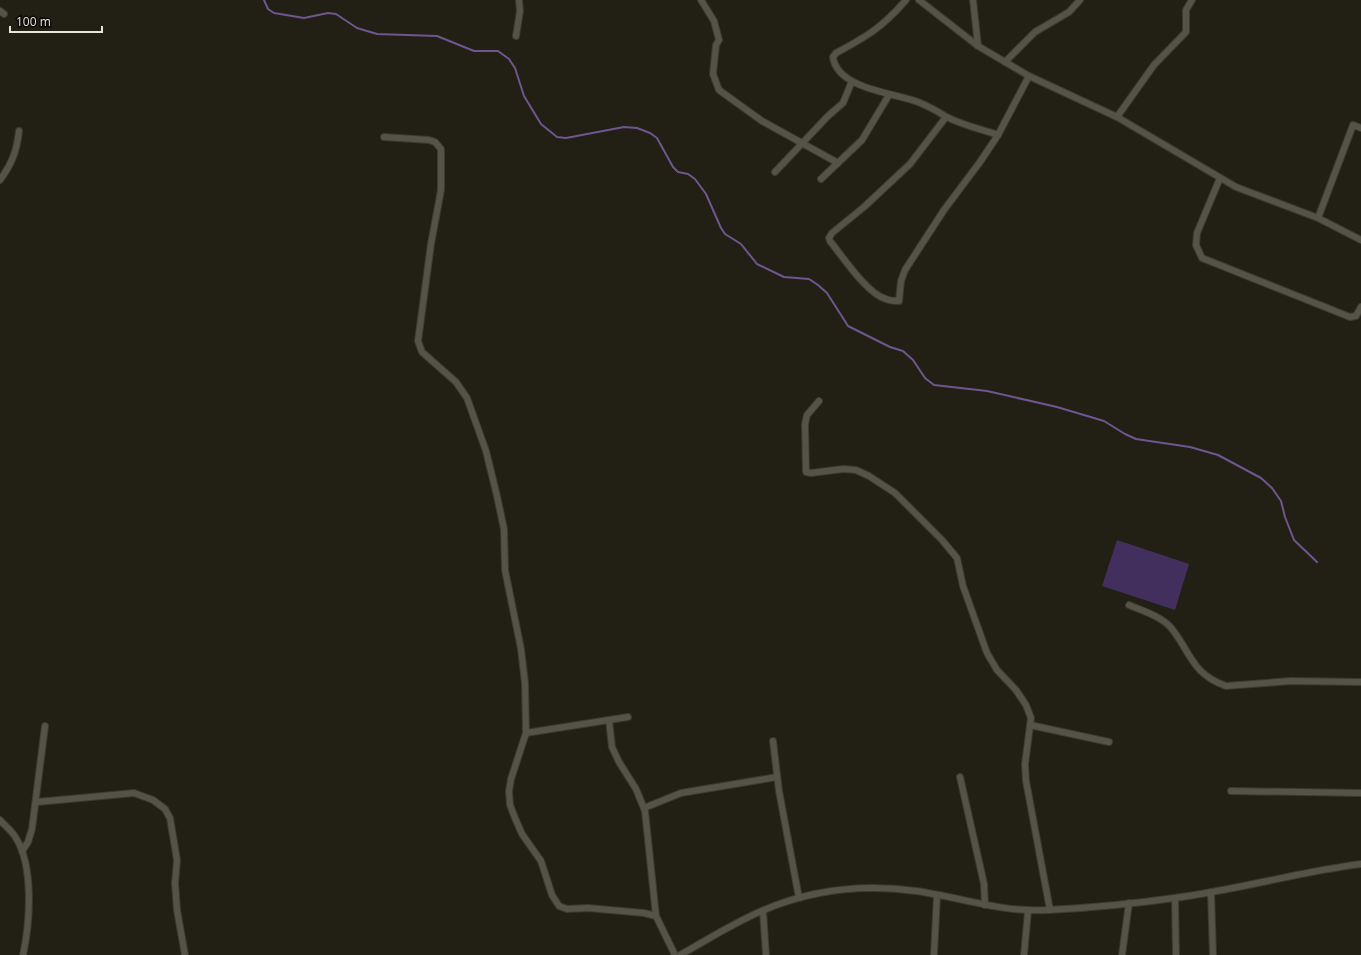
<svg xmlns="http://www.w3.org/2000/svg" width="1361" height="955" font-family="'Open Sans',sans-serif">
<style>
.green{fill:#432f5e}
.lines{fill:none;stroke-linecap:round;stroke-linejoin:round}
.stream{stroke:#6e568f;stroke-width:2}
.minor-casing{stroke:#3b3932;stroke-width:8}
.minor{stroke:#555246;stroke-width:6}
</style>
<rect width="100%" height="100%" fill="#221f15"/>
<path class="green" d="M1117 540 1189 564 1175 610 1102 586Z"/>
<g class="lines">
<path class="stream" d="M264 0 268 9 274 13 304 18 328 13 336 14 357 28 377 34 437 36 474 51H498L509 59 515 68 524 96 541 124 557 137 566 138 624 127 637 128 650 133 657 138 673 167 678 172 688 174 695 179 706 194 721 228 725 234 741 244 757 264 784 277 809 279 818 285 827 293 848 326 890 347 903 351 913 360 925 378 934 385 987 391 1057 407 1104 421 1125 434 1136 439 1190 447 1218 455 1261 478 1272 488 1281 501 1285 517 1294 540 1317 562"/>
<g class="minor-casing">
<g id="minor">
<path d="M701 0 714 21 719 40 716 45 713 74 719 90 762 121 838 163"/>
<path d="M906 0C883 27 866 37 836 53L833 57C837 89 895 93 918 102 928 106 937 111 945 116 961 125 981 129 998 135"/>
<path d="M919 0 978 46 1029 76 1117 117 1236 187 1318 218 1361 240"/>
<path d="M973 0 978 46"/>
<path d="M0 11 4 14"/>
<path d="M516 36 520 11 519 0"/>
<path d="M1005 62 1035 32 1069 12 1080 0"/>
<path d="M946 117 910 164 864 207 832 233 829 238 830 241C843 257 867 294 886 299 890 301 895 301 899 301L901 281 905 270 944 210 980 162 998 135 1029 76"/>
<path d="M1117 117 1154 65 1186 32V10L1192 0"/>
<path d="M384 137 429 140 435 142 441 149V190L431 244 418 341 422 352 456 382 467 398 486 451 497 496 504 529 505 570 521 649 525 683 526 733 511 779 509 791 510 805 515 818 522 834 541 861 552 895 559 906 567 909 588 908 644 913 656 916"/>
<path d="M775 172 828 116 843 103 852 81"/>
<path d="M1220 178 1197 233 1196 245 1202 258 1350 317 1356 316 1361 307"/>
<path d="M821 179 862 140 889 95"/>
<path d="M0 180C12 164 17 150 19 131"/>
<path d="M1318 218 1353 125 1361 128"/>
<path d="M819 401 807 415 805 424 806 472 811 473 843 469 856 470 869 476 895 493 942 540 957 558 963 586 987 653 997 670 1016 690 1026 705 1031 718 1025 764 1026 781 1050 910"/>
<path d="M1129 605C1143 611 1163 617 1172 629 1191 653 1192 674 1226 686L1291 681 1361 682"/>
<path d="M609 720 612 747 619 762 636 789 645 811 656 916 675 955"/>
<path d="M1030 725 1109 742"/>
<path d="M526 733 628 717"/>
<path d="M773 741 779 791 799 898"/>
<path d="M960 777 984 884 985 905"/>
<path d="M1231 791 1361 793"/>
<path d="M37 802 134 793 153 800 165 809 170 818 177 860 175 883 177 910 185 955"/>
<path d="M644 808 681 793 777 777"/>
<path d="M0 820C5 826 12 831 16 838 34 867 30 923 23 955"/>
<path d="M22 851 28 842 32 829 45 726"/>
<path d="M1211 892 1213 955"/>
<path d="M1175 898 1176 955"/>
<path d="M763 911 766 955"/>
<path d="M680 955C707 940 735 922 764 910 811 890 864 884 916 891 960 897 1003 913 1048 910 1089 908 1132 904 1174 898 1237 890 1298 872 1361 864"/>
<path d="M934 955 937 895"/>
<path d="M1024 955 1028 911"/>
<path d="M1122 955 1129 903"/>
</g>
</g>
<use href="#minor" class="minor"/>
</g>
<path d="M10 26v6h92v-6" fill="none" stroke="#e7e5de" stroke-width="2"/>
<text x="16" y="26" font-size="12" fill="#e7e5de" stroke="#0a0905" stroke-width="3" paint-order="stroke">100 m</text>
</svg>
